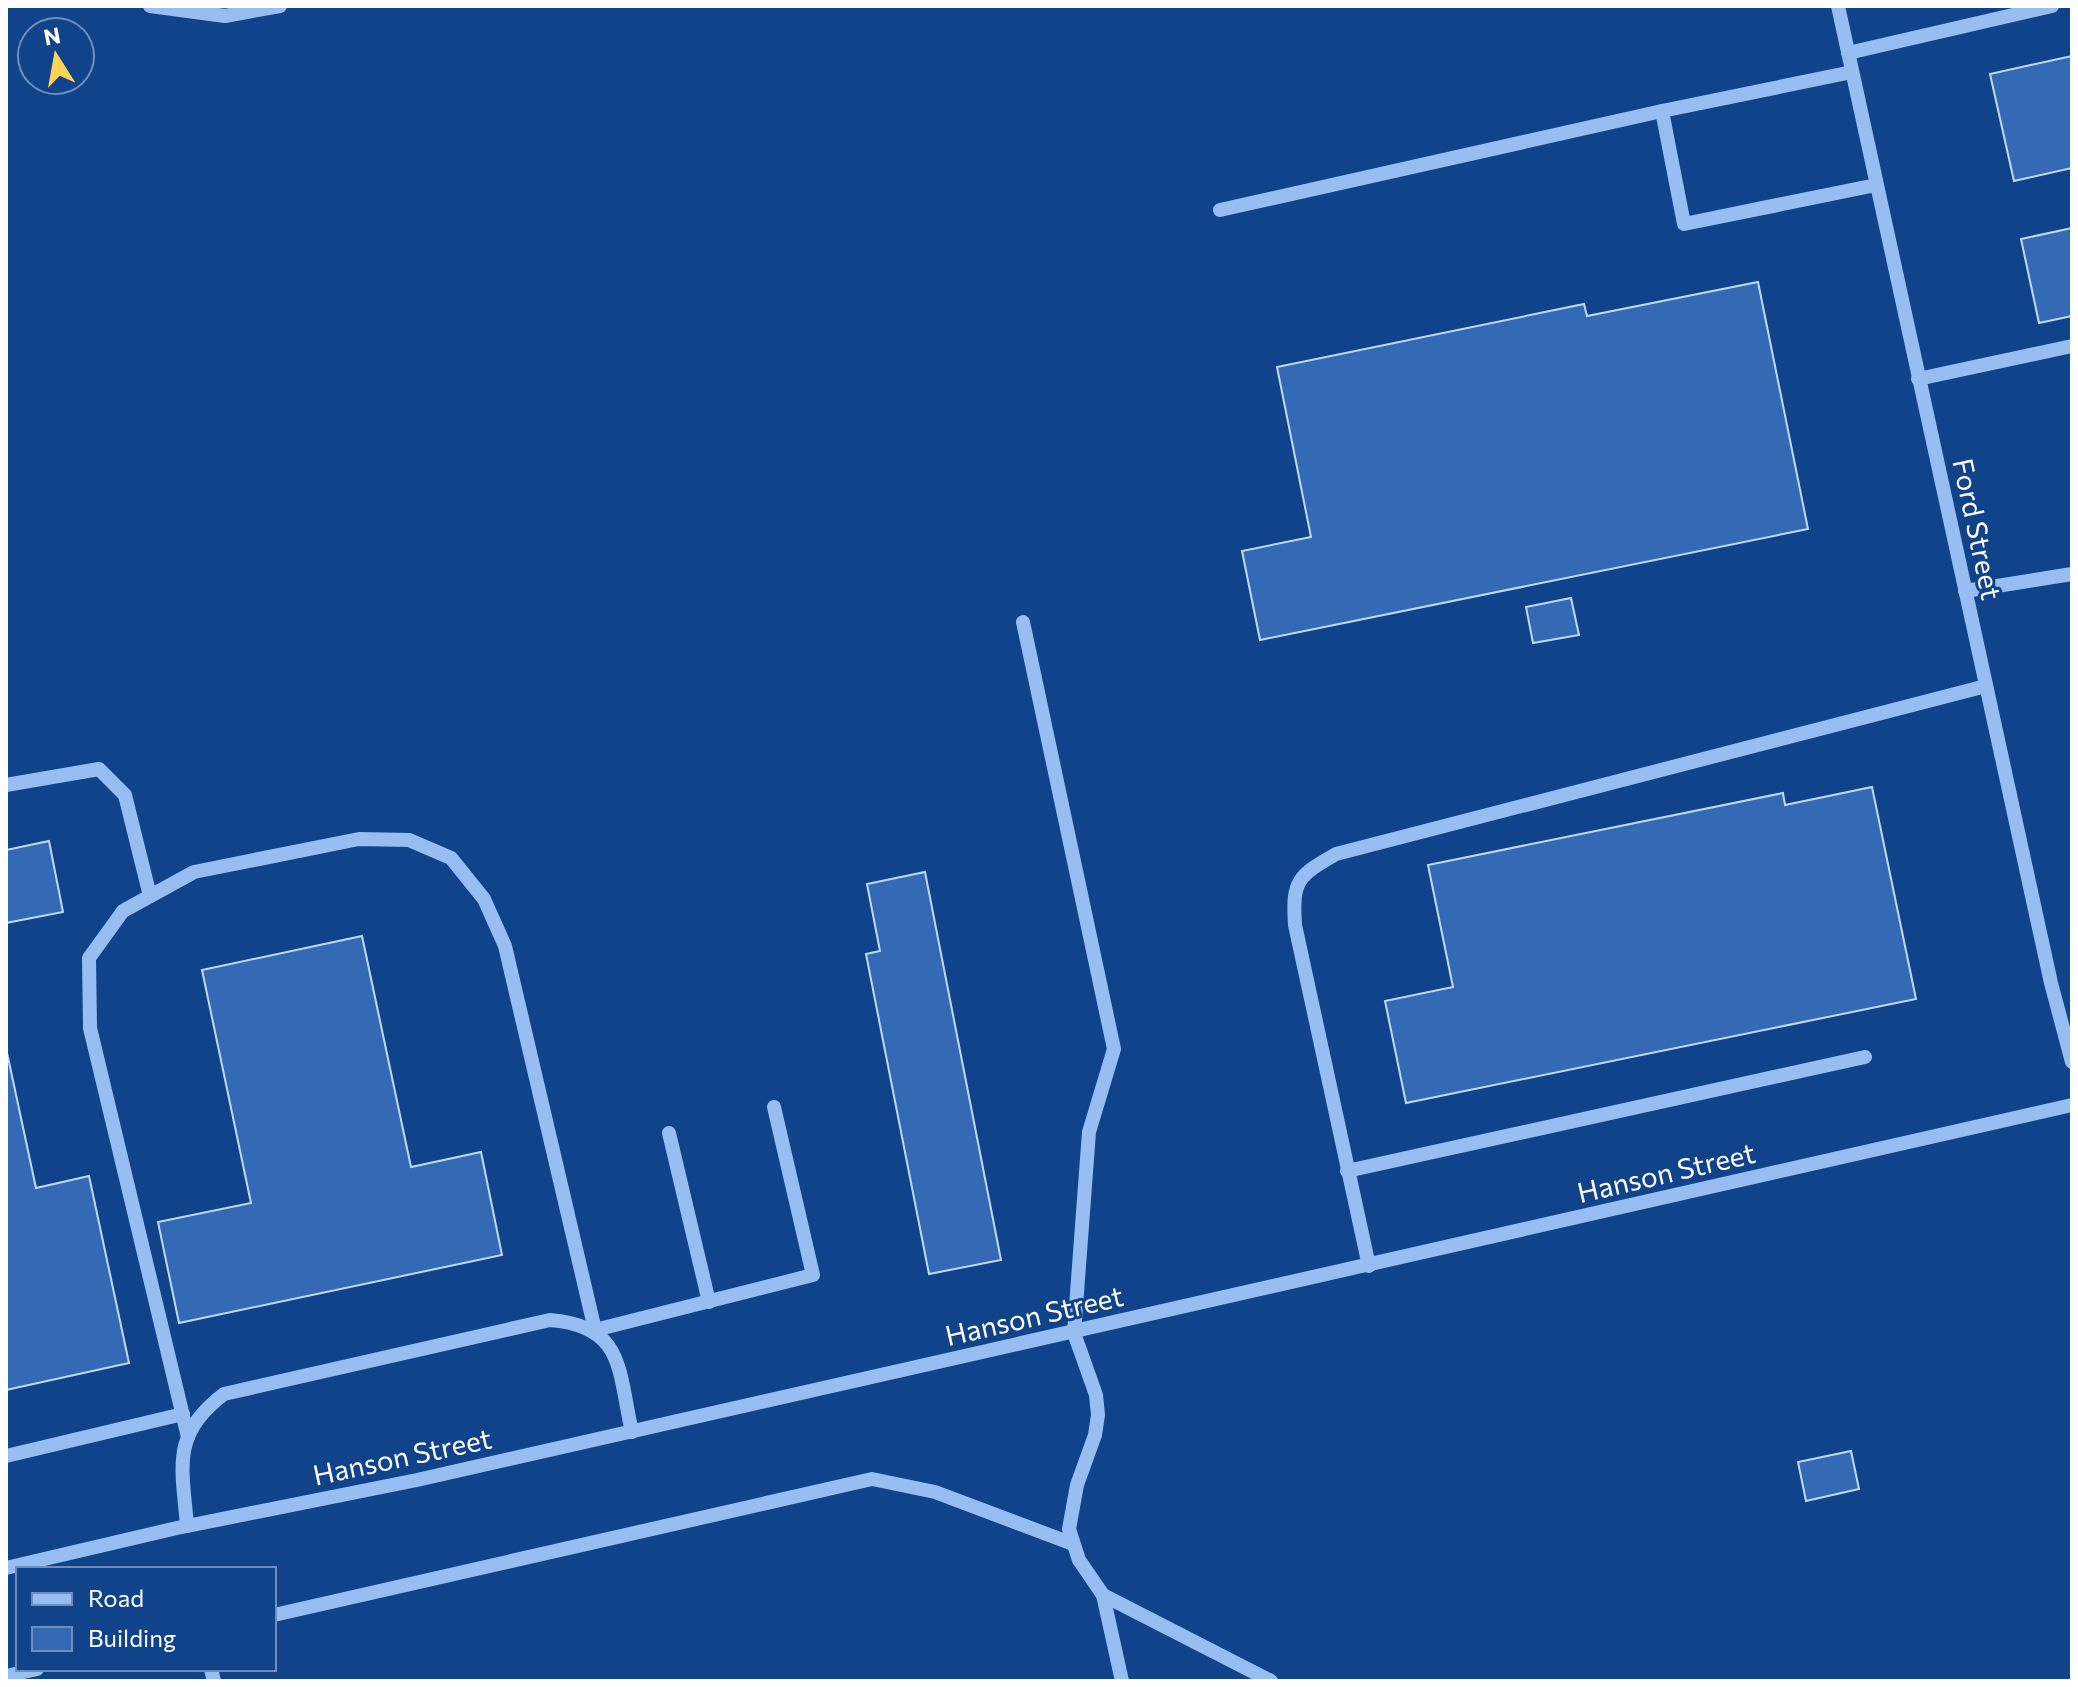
<svg xmlns="http://www.w3.org/2000/svg" width="2078" height="1687" font-family="Commissioner,sans-serif">
<style>
.building{fill:#346ab3;stroke:#bed9fd;stroke-width:2}
.lines{fill:none;stroke-linecap:round;stroke-linejoin:round}
.minor{stroke:#97bef2;stroke-width:14}
.labels{text-anchor:middle;dominant-baseline:central;stroke-width:6;stroke-linejoin:round;paint-order:stroke}
.street-label{font-size:28px;fill:#fff;stroke:#11438b}
</style>
<rect width="100%" height="100%" fill="#11438b"/>
<g class="building">
<path d="M2072 56V168L2014 181 1990 74Z"/>
<path d="M2072 228V316L2039 323 2021 239Z"/>
<path d="M1758 282 1808 529 1260 640 1242 551 1311 537 1277 367 1584 304 1587 316Z"/>
<path d="M1571 598 1579 635 1533 643 1526 607Z"/>
<path d="M1872 787 1916 999 1406 1103 1385 1001 1453 987 1428 865 1783 793 1785 805Z"/>
<path d="M49 841 63 912 6 923V850Z"/>
<path d="M925 872 1001 1260 929 1274 866 954 880 951 867 884Z"/>
<path d="M362 936 411 1167 481 1152 502 1255 179 1323 158 1222 251 1203 202 970Z"/>
<path d="M6 1048 36 1188 89 1176 129 1363 6 1390Z"/>
<path d="M1851 1451 1859 1489 1806 1501 1798 1462Z"/>
</g>
<g class="lines">
<g class="minor">
<path d="M150 6 225 16 280 6"/>
<path d="M1838 6 2051 983 2072 1062"/>
<path d="M1848 53 2052 6"/>
<path d="M1852 72 1662 111 1684 224 1876 185"/>
<path d="M1220 210 1662 111"/>
<path d="M1918 379 2072 346"/>
<path d="M1965 591 2072 574"/>
<path d="M1023 622 1114 1049 1089 1132 1074 1333 1096 1395 1098 1415 1095 1435 1077 1485 1069 1529 1079 1560 1103 1595 1271 1681"/>
<path d="M6 785 99 769 125 795 150 896"/>
<path d="M669 1133 709 1302"/>
<path d="M1347 1171 1865 1057"/>
<path d="M1369 1266 1295 925C1292 880 1298 876 1336 854L1986 686"/>
<path d="M188 1437 90 1028 89 958 123 911 194 872 359 839 409 840 451 858 484 899 505 946 595 1330 813 1275 774 1107"/>
<path d="M6 1456 183 1414"/>
<path d="M187 1526C182 1466 171 1434 224 1394L550 1320C625 1326 618 1371 632 1432"/>
<path d="M6 1568 177 1528 417 1480 2072 1105"/>
<path d="M1103 1595 1122 1681"/>
<path d="M274 1615 872 1479 935 1492 1073 1544"/>
<path d="M211 1669 214 1681"/>
<path d="M6 1676 37 1669"/>
</g>
</g>
<g class="labels">
<g class="street-label">
<text transform="translate(1978 529) rotate(78)">Ford Street</text>
<text transform="translate(1666 1172) rotate(-13)">Hanson Street</text>
<text transform="translate(1034 1315) rotate(-13)">Hanson Street</text>
<text transform="translate(402 1456) rotate(-12)">Hanson Street</text>
</g>
</g>
<rect width="2078" height="1687" fill="none" stroke="#ffffff" stroke-width="16"/>
<rect x="16" y="1567" width="260" height="104" fill="#11438b" stroke="#708eb9" stroke-width="2"/>
<rect x="32" y="1593" width="40" height="12" fill="#97bef2" stroke="#708eb9" stroke-width="2"/>
<text x="88" y="1607" font-size="24" fill="#ffffff">Road</text>
<rect x="32" y="1627" width="40" height="24" fill="#346ab3" stroke="#708eb9" stroke-width="2"/>
<text x="88" y="1647" font-size="24" fill="#ffffff">Building</text>
<g transform="translate(56 56) rotate(349)"><circle r="38" fill="#11438b" stroke="#708eb9" stroke-width="2"/>
<path d="M0-6L14 30L0 20L-14 30Z" fill="#ffd357"/>
<text y="-12" font-size="22" font-weight="bold" text-anchor="middle" fill="#ffffff">N</text>
</g>
</svg>
